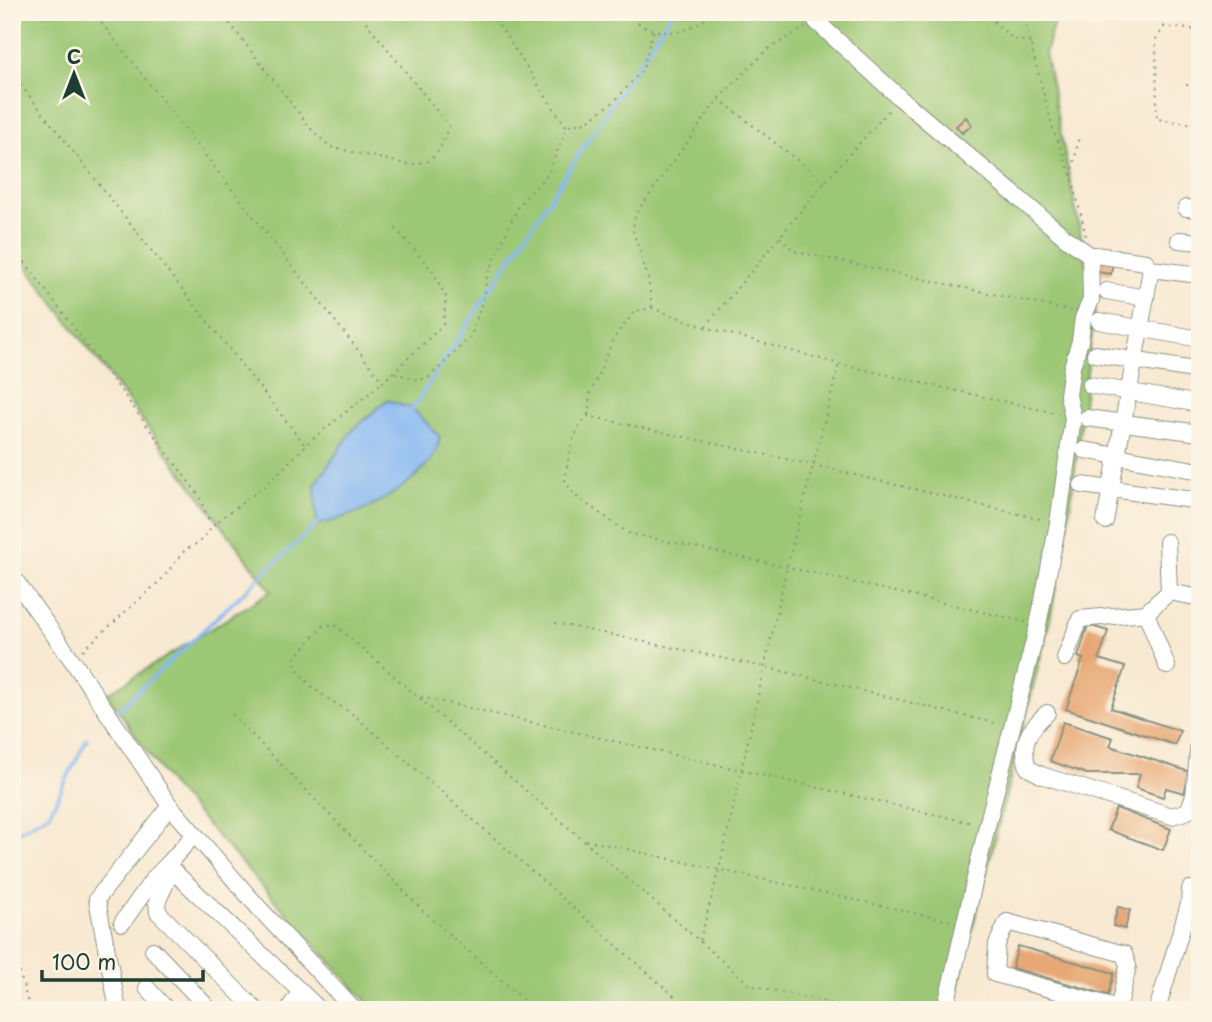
<svg xmlns="http://www.w3.org/2000/svg" width="1212" height="1022" font-family="'Playpen Sans',sans-serif">
<style>
.green{fill:#9cc774;stroke:#5e8254;stroke-width:2}
.water{fill:#86b8f3;stroke:#527a94;stroke-width:2}
.lines{fill:none;stroke-linecap:round;stroke-linejoin:round}
.stream{stroke:#86b8f3;stroke-width:3.5}
.building{fill:#e7a875}
.minor-casing{stroke:#8c9383;stroke-width:18}
.path{stroke:#8c9383;stroke-width:2;stroke-dasharray:2 5;stroke-linecap:butt}
.minor{stroke:#fff;stroke-width:16}
</style>
<rect width="100%" height="100%" fill="#fcf5e5"/>
<filter id="ink" filterUnits="userSpaceOnUse"><feTurbulence type="fractalNoise" baseFrequency=".0143" numOctaves="2"/><feDisplacementMap in="SourceGraphic" scale="14" xChannelSelector="R" yChannelSelector="G"/><feConvolveMatrix kernelMatrix="1 2 1 2 8 2 1 2 1" color-interpolation-filters="sRGB"/></filter>
<filter id="wash" filterUnits="userSpaceOnUse"><feTurbulence type="fractalNoise" baseFrequency=".00686" numOctaves="4" result="noise"/><feDisplacementMap in="SourceGraphic" scale="28" xChannelSelector="R" yChannelSelector="G"/><feGaussianBlur stdDeviation="1.57" result="paint"/><feColorMatrix in="noise" values="0 0 0 0 0 0 0 0 0 0 0 0 0 0 0 0 0 1.4 0 .05"/><feComposite in="paint" operator="in"/></filter>
<g filter="url(#wash)">
<rect width="100%" height="100%" fill="#f8e9d2"/>
<path class="green" d="M12 12H1057L1045 53 1095 308 1068 524 1050 619 952 1010H374L170 784 107 694 271 591 12 247Z"/>
<path class="water" d="M387 400 413 409 440 437C438 443 437 452 433 457 406 493 360 515 317 525L315 485 352 431Z"/>
<g class="lines">
<g class="stream">
<path d="M411 411 672 12"/>
<path d="M116 712 319 522"/>
<path d="M12 835 49 814 87 739"/>
</g>
</g>
<g id="blocks">
<g class="building">
<path d="M966 117 972 125 962 133 956 126Z"/>
<path d="M1099 258 1113 260 1111 274 1097 272Z"/>
<path d="M1088 625 1108 631 1099 659 1125 667 1111 708 1180 731 1175 745 1066 709 1083 659 1078 657Z"/>
<path d="M1063 722 1113 738 1110 746 1190 772 1184 793 1166 788 1163 797 1136 788 1140 774H1087L1050 761Z"/>
<path d="M1116 808 1171 829 1163 850 1108 830Z"/>
<path d="M1118 907 1130 910 1125 929 1113 926Z"/>
<path d="M1018 946 1114 973 1108 995 1012 968Z"/>
</g>
</g>
</g>
<g filter="url(#ink)">
<use href="#blocks" fill-opacity="0" stroke="#8c9383" stroke-width="2"/>
<g class="lines">
<g class="minor-casing">
<g id="minor">
<path d="M816 21 900 98 1067 239 1090 255 1091 300 1083 318 1080 341 1072 367 1068 395 1073 418 1058 523 1038 625 987 826 945 1010"/>
<path d="M1186 208 1200 209"/>
<path d="M1179 240 1200 242"/>
<path d="M1095 255 1146 262 1151 269"/>
<path d="M1106 291 1146 298"/>
<path d="M1099 321 1200 339"/>
<path d="M1095 354 1200 371"/>
<path d="M1090 385 1200 404"/>
<path d="M1087 418 1200 433"/>
<path d="M1084 450 1200 471"/>
<path d="M1082 485 1200 501"/>
<path d="M1105 521 1151 269 1200 275"/>
<path d="M1167 542 1169 592 1200 598"/>
<path d="M12 576 72 660 170 806 258 907 354 1010"/>
<path d="M1146 613 1167 666"/>
<path d="M1065 658 1080 619 1146 613 1169 592"/>
<path d="M1047 713C1029 729 1020 743 1028 768L1041 775 1172 816 1188 811 1194 796 1200 731"/>
<path d="M194 835 167 865 320 1010"/>
<path d="M172 870 157 902 158 912 256 1010"/>
<path d="M122 923 154 878 167 865"/>
<path d="M153 950 210 1010"/>
<path d="M147 988 167 1010"/>
<path d="M118 1010 97 899 170 806"/>
<path d="M288 1010 301 991"/>
<path d="M1118 1010 1128 966 1124 954 1007 922 997 944 995 974 1119 1008"/>
<path d="M1157 1010 1189 904 1190 889"/>
</g>
</g>
<g class="path">
<path d="M93 12 383 382 443 325 446 297 432 270 395 228"/>
<path d="M221 12 311 129 330 147 410 165 430 161 440 148 449 126 358 12"/>
<path d="M629 12C638 30 662 34 680 31 692 29 706 18 716 12"/>
<path d="M768 12 781 13 804 21"/>
<path d="M983 12 1013 39 1031 43"/>
<path d="M1022 12 1053 129 1072 177 1086 236"/>
<path d="M1160 12 1164 26"/>
<path d="M1200 30 1164 27 1156 39 1157 119 1195 124 1200 127"/>
<path d="M12 74 305 445 383 382"/>
<path d="M1186 85H1200"/>
<path d="M719 99 825 182"/>
<path d="M569 126 586 122 615 101 643 69 653 31"/>
<path d="M1072 176 1079 135"/>
<path d="M780 237 794 251 1071 311"/>
<path d="M12 245 198 494 209 520"/>
<path d="M652 307 648 278 633 231 635 215 718 99 768 49 806 27"/>
<path d="M706 326 825 182 890 109"/>
<path d="M395 373 419 380 430 377 471 336 485 293 486 279 518 206 548 174 567 127C539 89 517 49 489 12"/>
<path d="M588 415 590 394 614 338 635 311 652 308 705 327 839 364 1059 414"/>
<path d="M1026 622 787 567 628 533 574 495 565 480C569 456 570 434 588 416L813 465 1044 520"/>
<path d="M555 623 765 667 998 724"/>
<path d="M83 650 162 579 185 550 200 542 214 524 265 486 305 446"/>
<path d="M421 697 972 823"/>
<path d="M232 714 424 912 535 1010"/>
<path d="M586 840 950 921"/>
<path d="M700 940 719 870 787 567 839 364"/>
<path d="M12 945 30 1010"/>
<path d="M675 1010 680 1004"/>
<path d="M690 1010 355 716C332 700 301 687 294 659L323 626 334 624 750 985 860 1010"/>
</g>
<use href="#minor" class="minor"/>
</g>
</g>
<rect width="1212" height="1022" fill="none" stroke="#fcf5e5" stroke-width="42"/>
<g transform="translate(74 74)" stroke="#fcf5e5" stroke-width="5" paint-order="stroke">
<path d="M0-5L12 26L0 18L-12 26Z" fill="#1f3d34"/>
<text y="-10" font-size="19" font-weight="bold" text-anchor="middle" fill="#1f3d34">С</text>
</g>
<path d="M42 970v10h161v-10" fill="none" stroke="#1f3d34" stroke-width="3.5"/>
<text x="52" y="970" font-size="21" fill="#1f3d34" stroke="#fcf5e5" stroke-width="5" paint-order="stroke">100 m</text>
</svg>
